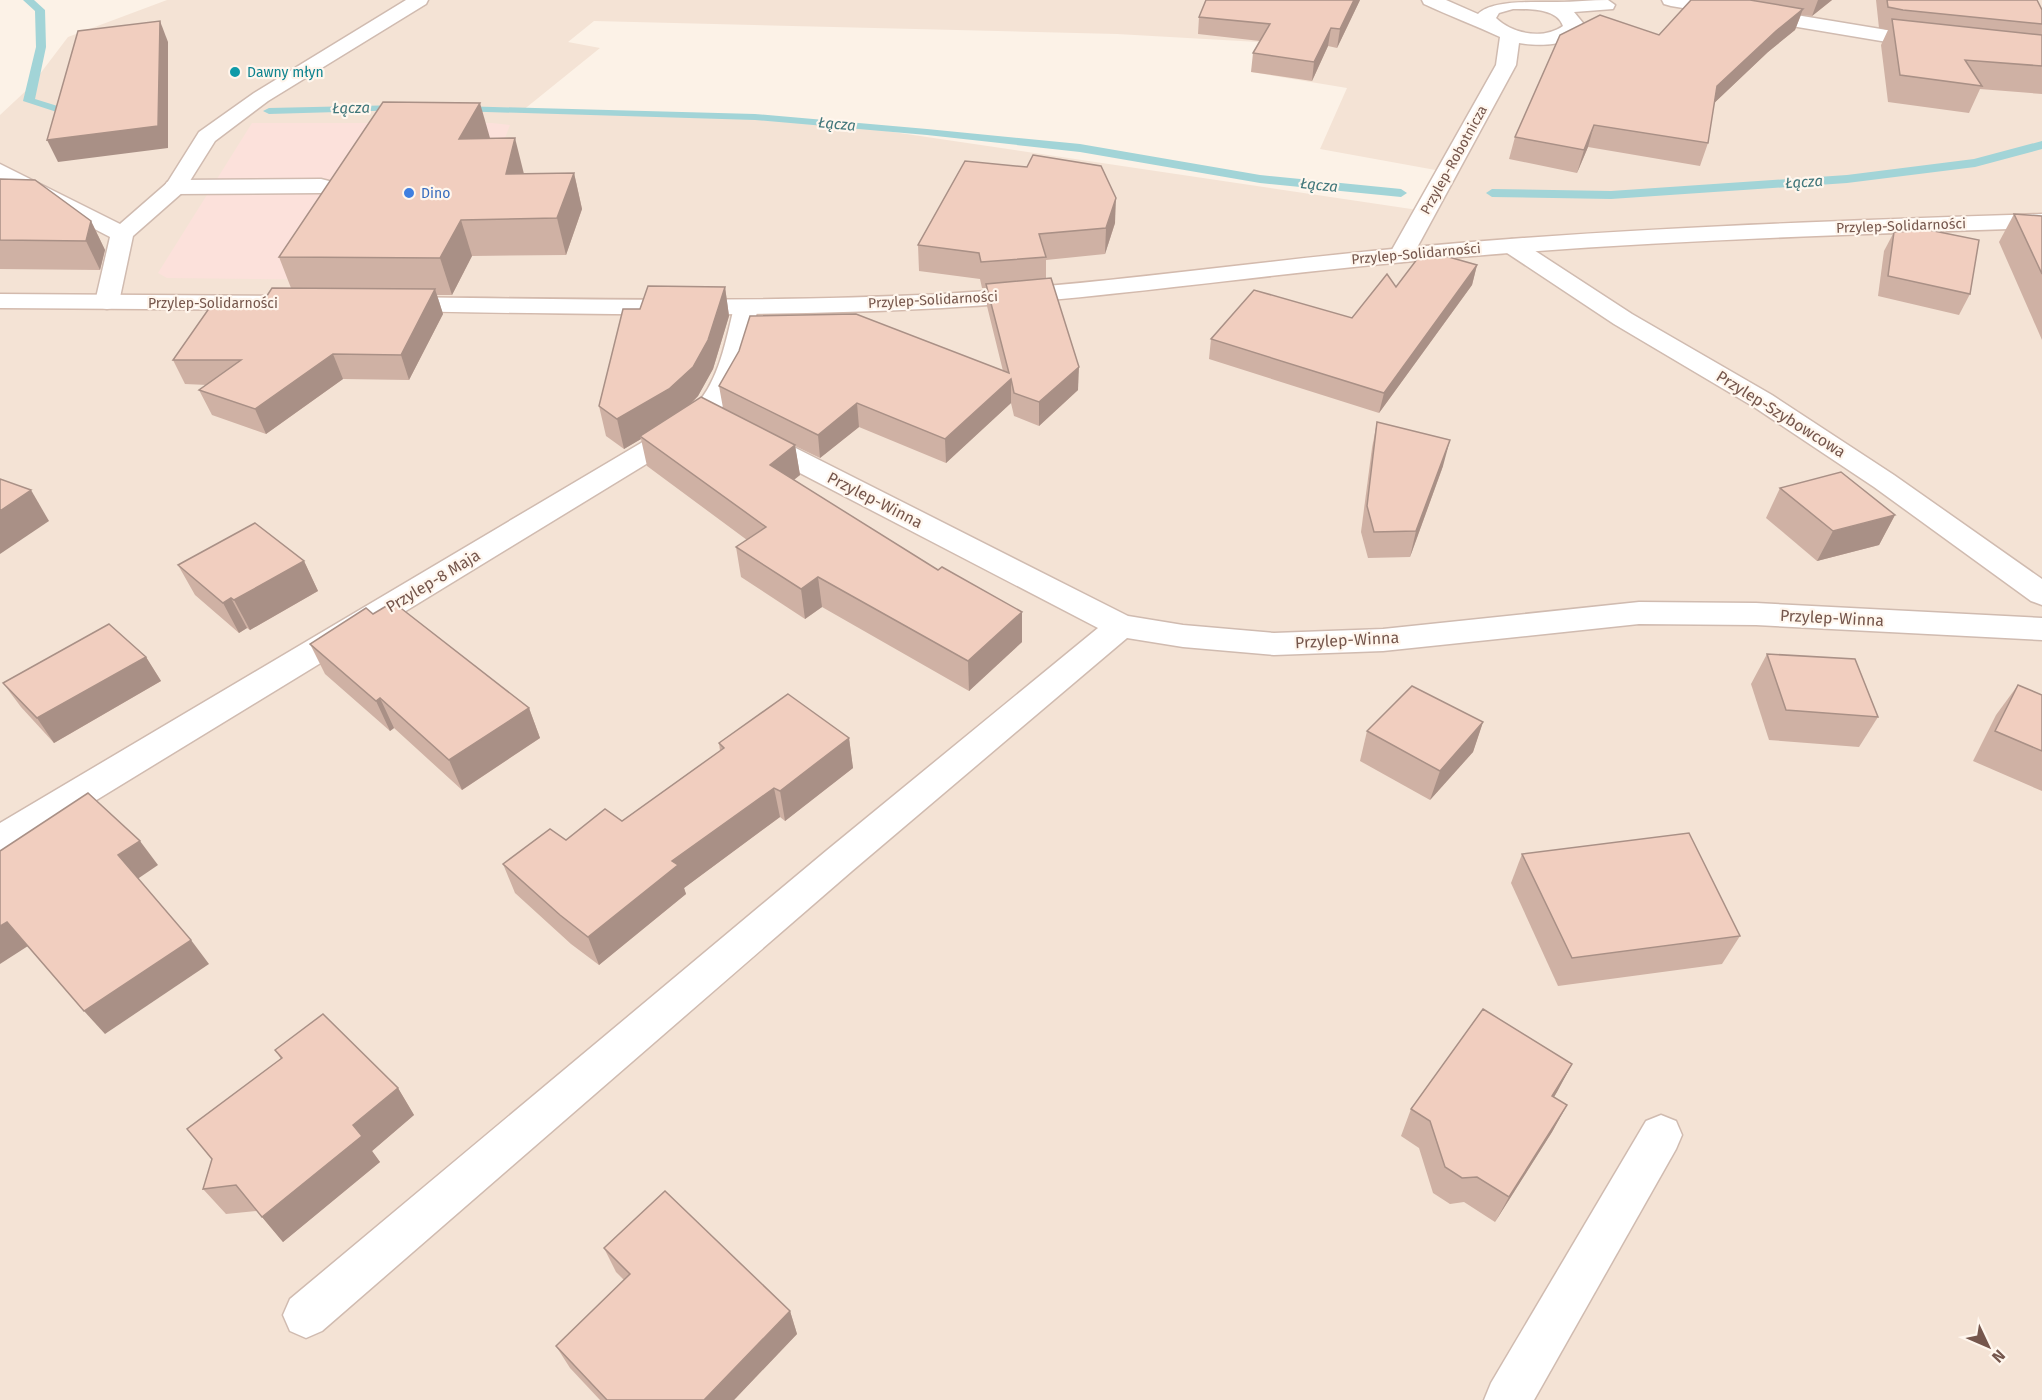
<svg xmlns="http://www.w3.org/2000/svg" width="2042" height="1400" font-family="'Fira Sans',sans-serif">
<style>
.residential{fill:#f4e3d5;fill-rule:evenodd}
.commercial{fill:#fce1db}
.lines{fill:none;stroke-linecap:round;stroke-linejoin:round}
.stream{fill:#a2d4d7;fill-rule:evenodd}
.service-casing{stroke:#d0bbb0;stroke-width:3}
.minor-casing{stroke:#d0bbb0;stroke-width:3}
.secondary-casing{stroke:#d3baad;stroke-width:3}
.service{fill:#fff;fill-rule:evenodd}
.minor{fill:#fff;fill-rule:evenodd}
.secondary{fill:#fff;fill-rule:evenodd}
.wall{fill:#cfb1a4}
.shaded-wall{fill:#a99086}
.building{fill:#f1cebf;stroke:#a99086;stroke-width:1.5}
.culture-dot{fill:#0f9aa8;stroke:#fff6ed;stroke-width:2}
.shop-dot{fill:#3f7fe0;stroke:#fff6ed;stroke-width:2}
.labels{text-anchor:middle;dominant-baseline:central;stroke-width:4.5;stroke-linejoin:round;paint-order:stroke}
.far-culture-label{font-size:14px;fill:#0d838f;stroke:#fff6ed;text-anchor:start}
.far-street-label{font-size:14px;fill:#75564c;stroke:#fff6ed}
.far-shop-label{font-size:14px;fill:#366cbe;stroke:#fff6ed;text-anchor:start}
.far-water-label{font-size:15px;font-style:italic;fill:#40767a;stroke:#fff6ed}
.street-label{font-size:16px;fill:#75564c;stroke:#fff6ed}
</style>
<rect width="100%" height="100%" fill="#fcf2e7"/>
<path class="residential" d="M167 0H2042V1400H0V115L30 87 68 37ZM594 21 1117 34 1258 42 1251 72 1347 88 1320 149 1441 171 1418 210 832 123 715 114 522 111 600 48 568 42Z"/>
<path class="commercial" d="M252 123H492L510 125 450 281 167 278 158 273Z"/>
<g class="lines">
<g class="stream">
<path d="M23 0H34L45 10 46 47 35 99 80 113V117H72L23 101 36 47 35 11Z"/>
<path d="M402 105 406 106V110L269 114 263 111 269 108Z"/>
<path d="M459 106 755 114 927 129 1080 144 1260 175 1401 189 1407 193 1401 197 1260 183 1080 152 927 135 755 120 455 111 453 109Z"/>
<path d="M2042 141V149L1975 167 1847 183 1611 199 1492 197 1486 193 1492 189 1611 191 1847 175 1974 159Z"/>
</g>
<g class="service-casing">
<path id="service" d="M321 179 329 181 332 186 329 191 321 193 175 194 167 192 164 187 167 182 175 180Z"/>
</g>
<g class="minor-casing">
<g id="minor">
<path d="M406 0H428L426 4 268 101 215 141 183 192 133 236 119 302 116 307 107 309 98 307 95 302 110 237 0 180V164L120 224 167 183 199 132 254 93Z"/>
<path d="M1422 0H1446L1478 14C1492 0 1533 2 1557 2 1574 2 1591 0 1608 0L1615 5 1613 9 1574 12 1583 23C1578 48 1537 46 1519 43L1516 65 1413 255 1409 260 1401 262 1393 260 1389 255 1496 65 1500 37C1475 25 1449 16 1424 4ZM1513 9C1529 9 1557 8 1563 26 1543 40 1513 34 1496 18L1499 13Z"/>
<path d="M1662 0H1705L1929 37 1936 39 1939 43 1936 47 1929 49 1671 6 1664 4Z"/>
<path d="M1512 239 1520 241 1632 314 1772 395 1894 475 2042 579V605L2031 601 1874 487 1754 407 1614 324 1504 251 1500 246 1504 241Z"/>
<path d="M746 300 755 302 758 307C750 346 742 388 714 417 699 433 678 443 661 455L13 851 0 855V823L641 443C659 431 680 421 695 406 719 381 726 340 734 307L737 302Z"/>
<path d="M756 431 766 433 1128 616 1183 625 1274 633 1383 629 1639 602 1756 603 2042 618V640L1756 625 1639 624 1383 651 1274 655 1183 647 1127 638 852 871 322 1331 306 1338 290 1331 283 1315 290 1299 826 851 1098 628 746 445 742 439 746 433Z"/>
<path d="M1661 1115 1676 1121 1682 1135 1676 1149 1534 1400H1484L1491 1383 1646 1121Z"/>
</g>
</g>
<g class="secondary-casing">
<g id="secondary">
<path d="M2042 214V228C1829 235 1616 242 1404 262 1250 276 1096 300 942 308 759 318 576 314 394 311L385 309 382 304 385 299 394 297C576 299 759 303 942 294 1096 285 1250 262 1404 248 1616 228 1829 221 2042 214Z"/>
<path d="M0 294 307 296 316 298 319 303 316 308 307 310 0 308Z"/>
</g>
</g>
<use href="#service" class="service"/>
<use href="#minor" class="minor"/>
<use href="#secondary" class="secondary"/>
</g>
<g class="wall">
<path d="M1360 0 1337 48 1328 46 1312 81 1251 72 1253 53 1260 41 1198 34 1199 17Z"/>
<path d="M1691 0H1832L1812 16 1801 15 1795 30 1768 52 1714 103 1708 143 1700 166 1588 147 1577 173 1509 159 1515 137 1659 35Z"/>
<path d="M1876 0H2037L2042 10V94L1980 89 1969 113 1888 102 1881 45 1888 30 1879 28Z"/>
<path d="M490 138 524 174 574 173 582 209 566 255 472 256 452 295H437L443 314 409 380 343 379 266 434 212 415 199 390 207 385 185 384 173 360 291 288 279 257Z"/>
<path d="M0 179 91 221 105 250 100 270 0 269Z"/>
<path d="M2014 214 2042 216V340L1999 242Z"/>
<path d="M1115 223 1105 254 1046 260V279L1078 390 1039 426 1014 416 1011 403 946 463 859 427 820 458 795 446 800 475 794 480 1022 642 969 691 822 607 805 619 741 577 736 547 747 540 647 466 641 439 624 449 606 436 599 406 640 309 725 287 729 316 713 369 698 396 693 402 723 408 719 386 1003 371 987 306 986 288H982L980 279 919 271 918 245Z"/>
<path d="M1894 232 1970 294 1959 315 1878 296 1884 251Z"/>
<path d="M1477 265 1472 285 1379 413 1209 359 1211 339 1352 318 1396 287Z"/>
<path d="M1377 422 1443 466 1410 557 1368 558 1361 532 1372 448Z"/>
<path d="M1780 488 1895 515 1879 545 1817 561 1766 518Z"/>
<path d="M304 561 318 591 250 630 247 628 239 633 195 595 178 565Z"/>
<path d="M373 614 529 708 540 738 462 790 394 728 390 731 325 674 310 644Z"/>
<path d="M1767 654 1878 717 1859 747 1769 740 1751 684Z"/>
<path d="M146 657 161 681 54 743 21 707 3 683Z"/>
<path d="M2018 685 2042 695V791L1973 761 1996 715Z"/>
<path d="M1483 722 1473 752 1430 800 1360 761 1367 731Z"/>
<path d="M849 738 853 768 785 821 780 817 684 888 686 894 599 965 571 944 515 893 503 864 622 821 720 751 719 743Z"/>
<path d="M1522 854 1740 936 1722 964 1558 986 1511 883Z"/>
<path d="M275 1050 398 1088 414 1115 372 1151 380 1162 283 1242 257 1211 226 1214 203 1189 212 1159 281 1059Z"/>
<path d="M1572 1064 1554 1097 1567 1105 1552 1132 1495 1222 1464 1202 1450 1204 1433 1193 1419 1148 1401 1136 1411 1109Z"/>
<path d="M604 1248 790 1311 797 1334 734 1400H600L570 1368 556 1346 624 1280 616 1272Z"/>
</g>
<g class="shaded-wall">
<path d="M1354 0H1360L1337 48 1340 29Z"/>
<path d="M1818 0H1832L1812 16Z"/>
<path d="M1803 9 1795 30 1768 52 1709 108 1717 86 1776 31Z"/>
<path d="M160 21 168 42V148L58 162 47 140Z"/>
<path d="M1331 28 1328 46 1312 81 1314 62Z"/>
<path d="M480 103 490 138 469 175 459 139Z"/>
<path d="M1594 125 1588 147 1577 173 1584 150Z"/>
<path d="M515 138 524 174H506Z"/>
<path d="M574 173 582 209 566 255 557 218Z"/>
<path d="M1116 198 1115 223 1105 254 1106 228Z"/>
<path d="M461 220 472 256 452 295 440 258Z"/>
<path d="M91 221 105 250 100 270 86 241Z"/>
<path d="M1477 265 1472 285 1379 413 1384 393Z"/>
<path d="M725 287 729 316 713 369 698 396 675 419 640 436 641 439 624 449 617 419Z"/>
<path d="M435 289 443 314 409 380 401 355Z"/>
<path d="M333 354 343 379 266 434 255 409Z"/>
<path d="M1079 367 1078 390 1039 426V402Z"/>
<path d="M1011 379V403L946 463 945 439Z"/>
<path d="M857 403 859 427 820 458 818 435Z"/>
<path d="M1450 440 1443 466 1410 557 1416 531Z"/>
<path d="M795 445 800 475 774 495 770 465Z"/>
<path d="M31 490 49 521 0 554V511Z"/>
<path d="M1895 515 1879 545 1817 561 1833 531Z"/>
<path d="M304 561 318 591 250 630 234 600Z"/>
<path d="M818 577 822 607 805 619 801 589Z"/>
<path d="M231 598 247 628 239 633 223 603Z"/>
<path d="M1022 612V642L969 691 968 661Z"/>
<path d="M146 657 161 681 54 743 37 718Z"/>
<path d="M380 698 394 728 390 731 376 701Z"/>
<path d="M529 708 540 738 462 790 449 760Z"/>
<path d="M1483 722 1473 752 1430 800 1440 771Z"/>
<path d="M849 738 853 768 785 821 780 791Z"/>
<path d="M774 788 780 817 684 888 686 894 599 965 588 937 672 861Z"/>
<path d="M140 841 158 865 136 880 118 855Z"/>
<path d="M7 922 28 946 0 964V926Z"/>
<path d="M191 940 209 964 105 1034 84 1011Z"/>
<path d="M1572 1064 1557 1092 1538 1123 1552 1096Z"/>
<path d="M398 1088 414 1115 372 1151 380 1162 283 1242 262 1217 353 1125Z"/>
<path d="M1567 1105 1552 1132 1495 1222 1509 1197Z"/>
<path d="M790 1311 797 1334 734 1400H704Z"/>
</g>
<g class="building">
<path d="M1206 0H1354L1340 29 1331 28 1314 62 1253 53 1270 24 1199 17Z"/>
<path d="M1691 0H1750L1803 9 1776 31 1717 86 1708 143 1594 125 1584 150 1515 137 1560 35 1600 15 1659 35Z"/>
<path d="M1887 0H2037L2042 10V24L1903 10 1888 7Z"/>
<path d="M1892 19 2042 35V66L1965 60 1982 86 1900 75Z"/>
<path d="M160 21 158 126 47 140 78 31Z"/>
<path d="M383 102 480 103 459 139 515 138 506 174 574 173 557 218 461 220 440 258 279 257Z"/>
<path d="M1033 155 1101 166 1116 198 1106 228 1039 234 1046 257 981 262 979 253 918 245 965 161 1027 167Z"/>
<path d="M0 179 35 180 91 221 86 241 0 240Z"/>
<path d="M2014 214 2042 216V274Z"/>
<path d="M1929 230 1979 240 1970 294 1888 276 1894 232Z"/>
<path d="M1424 250 1477 265 1384 393 1211 339 1254 290 1352 318 1387 274 1396 287Z"/>
<path d="M1051 278 1079 367 1039 402 1014 393 1011 379 945 439 857 403 818 435 719 386 739 351 750 316 856 314 1009 373 986 284Z"/>
<path d="M648 286 725 287 708 340 693 367 669 389 617 419 599 406 623 309H640Z"/>
<path d="M272 288 435 289 401 355 333 354 255 409 199 390 241 360H173L210 307 259 308Z"/>
<path d="M701 397 795 445 770 465 938 570 942 567 1022 612 968 661 818 577 801 589 736 547 766 527 640 436Z"/>
<path d="M1377 422 1450 440 1416 531 1374 532 1367 506Z"/>
<path d="M1841 472 1895 515 1833 531 1780 488Z"/>
<path d="M0 479 31 490 0 511Z"/>
<path d="M255 523 304 561 234 600 231 598 223 603 178 565Z"/>
<path d="M393 602 529 708 449 760 380 698 376 701 310 644 366 608 373 614Z"/>
<path d="M109 624 146 657 37 718 3 683Z"/>
<path d="M1767 654 1855 659 1878 717 1786 710Z"/>
<path d="M2018 685 2042 695V751L1995 731Z"/>
<path d="M1412 686 1483 722 1440 771 1367 731Z"/>
<path d="M788 694 849 738 780 791 774 788 672 861 678 865 588 937 560 915 503 864 550 829 566 840 605 809 622 821 724 748 719 743Z"/>
<path d="M88 793 140 841 118 855 191 940 84 1011 7 922 0 926V851Z"/>
<path d="M1689 833 1740 936 1572 958 1522 854Z"/>
<path d="M1483 1009 1572 1064 1552 1096 1567 1105 1509 1197 1477 1177 1462 1178 1445 1167 1430 1121 1411 1109Z"/>
<path d="M323 1014 398 1088 353 1125 362 1136 262 1217 236 1185 203 1189 212 1159 187 1129 282 1058 275 1050Z"/>
<path d="M665 1191 790 1311 704 1400H607L556 1346 630 1274 604 1248Z"/>
</g>
<circle class="culture-dot" cx="235" cy="72" r="6"/>
<circle class="shop-dot" cx="409" cy="193" r="6"/>
<g class="labels">
<g class="far-culture-label">
<text x="247" y="72">Dawny młyn</text>
</g>
<g class="far-street-label">
<text transform="translate(1454 160) rotate(-61)">Przylep-Robotnicza</text>
<text transform="translate(1901 226) rotate(-2)">Przylep-Solidarności</text>
<text transform="translate(1416 254) rotate(-5)">Przylep-Solidarności</text>
<text transform="translate(933 300) rotate(-3)">Przylep-Solidarności</text>
<text x="213" y="303">Przylep-Solidarności</text>
</g>
<g class="far-shop-label">
<text x="421" y="193">Dino</text>
</g>
<g class="far-water-label">
<text transform="translate(351 108) rotate(-1)">Łącza</text>
<text transform="translate(837 124) rotate(5)">Łącza</text>
<text transform="translate(1804 182) rotate(-4)">Łącza</text>
<text transform="translate(1319 185) rotate(6)">Łącza</text>
</g>
<g class="street-label">
<text transform="translate(1781 414) rotate(32)">Przylep-Szybowcowa</text>
<text transform="translate(875 500) rotate(27)">Przylep-Winna</text>
<text transform="translate(433 581) rotate(-31)">Przylep-8 Maja</text>
<text transform="translate(1832 618) rotate(3)">Przylep-Winna</text>
<text transform="translate(1347 640) rotate(-3)">Przylep-Winna</text>
</g>
</g>
<g transform="translate(1988 1346) rotate(134)" stroke="#fff6ed" stroke-width="4.5" paint-order="stroke">
<path d="M0-4.5L10 22L0 15L-10 22Z" fill="#75564c"/>
<text y="-9" font-size="16" font-weight="bold" text-anchor="middle" fill="#75564c">N</text>
</g>
</svg>
